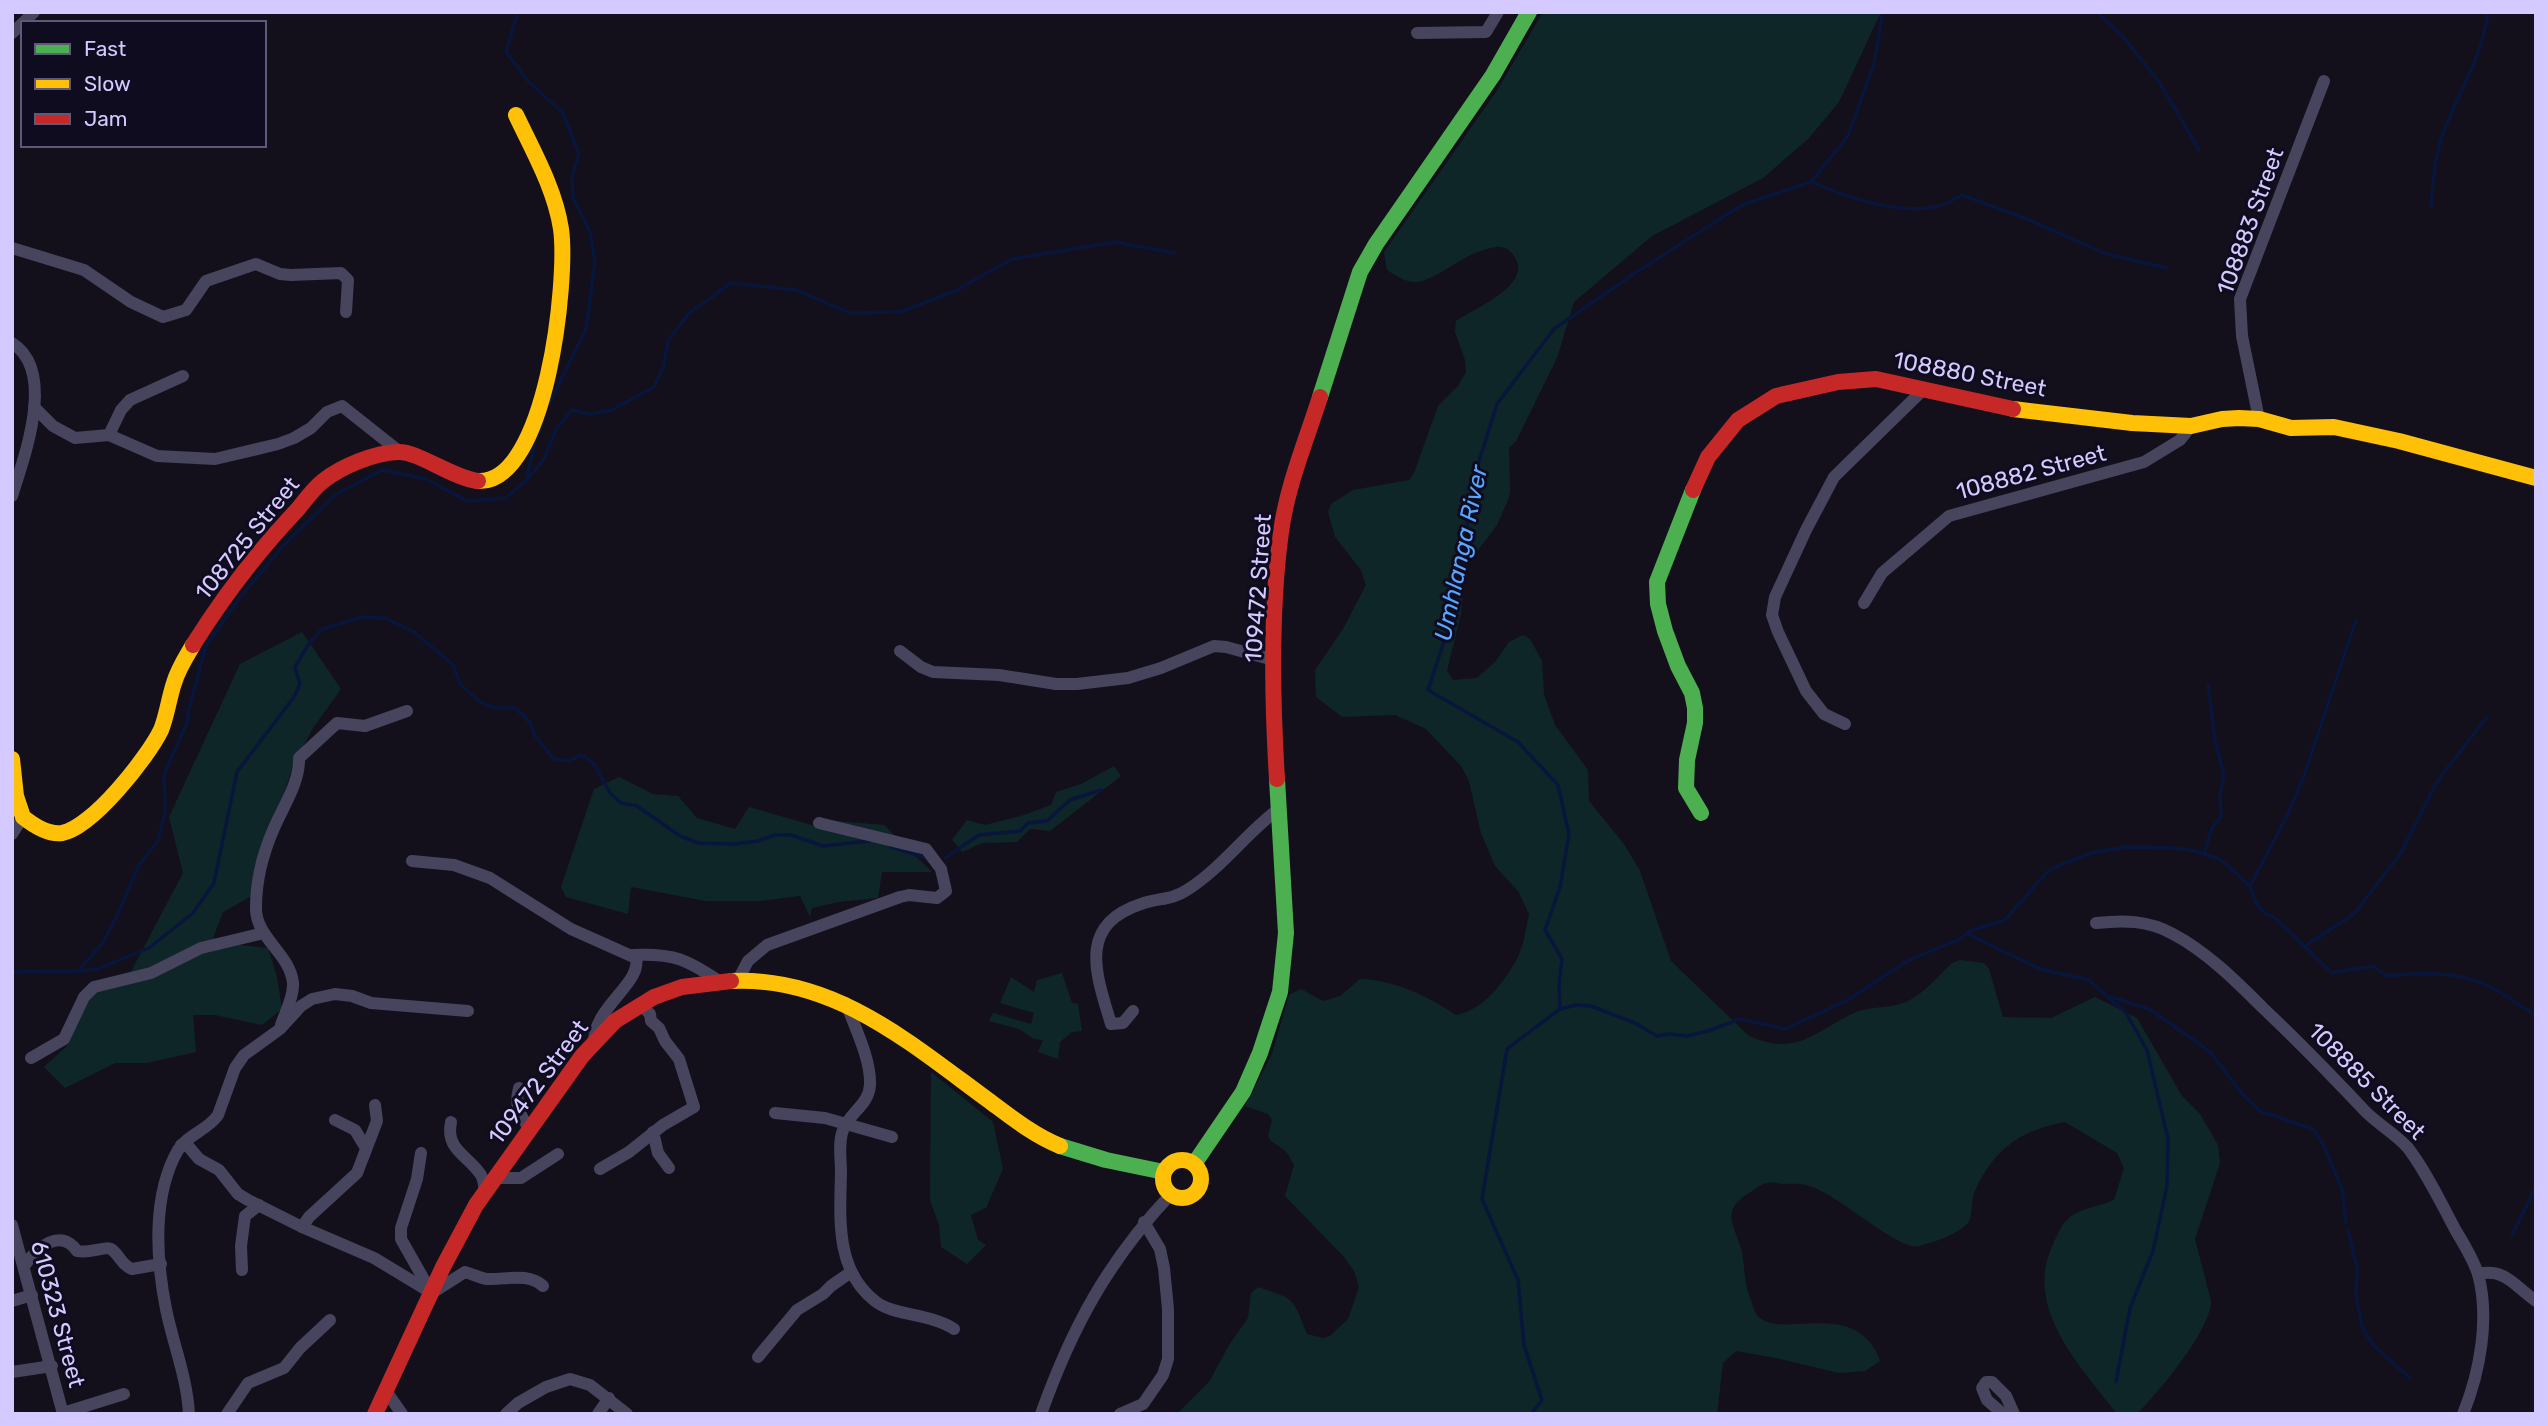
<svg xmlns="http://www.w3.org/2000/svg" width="2548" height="1426" font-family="Rubik,sans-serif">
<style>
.green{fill:#0f2628}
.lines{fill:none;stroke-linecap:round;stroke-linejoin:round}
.stream{stroke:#08163b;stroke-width:3.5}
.street{stroke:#47445d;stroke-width:12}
.fast{stroke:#4caf50;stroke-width:16}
.slow{stroke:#ffc107;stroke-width:16}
.jam{stroke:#c62828;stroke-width:16}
.labels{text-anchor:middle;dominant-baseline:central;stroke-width:6;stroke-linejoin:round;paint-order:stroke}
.street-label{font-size:23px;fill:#d4caff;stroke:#100c20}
.water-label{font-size:24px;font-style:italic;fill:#58a6ff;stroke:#100c20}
</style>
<rect width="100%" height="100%" fill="#13101c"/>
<g class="green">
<path d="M1543 12H1881L1839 102 1809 138 1763 178 1652 236 1574 302 1557 358 1516 441 1509 448 1510 492 1508 500 1497 525 1466 566 1461 613 1447 671 1453 680 1477 678 1495 662 1509 642 1523 635 1530 639 1542 661 1544 694 1555 725 1588 770 1589 801 1624 844 1640 871 1671 961 1749 1036C1797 1057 1814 1032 1854 1013 1867 1007 1883 1008 1897 1005 1919 1000 1936 978 1952 963L1960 960 1984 963 1989 969 2003 1017 2051 1018 2095 997 2137 1018 2182 1096 2200 1114 2218 1145 2220 1163 2195 1239 2211 1301C2211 1330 2158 1393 2137 1414H2117C2082 1368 2025 1311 2051 1249 2056 1238 2060 1225 2070 1217 2083 1207 2099 1207 2114 1200L2124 1168 2117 1153 2065 1122C2019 1130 1993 1150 1974 1193 1970 1203 1974 1216 1967 1224 1956 1235 1934 1242 1919 1246 1898 1251 1837 1193 1809 1186 1801 1183 1791 1184 1783 1184 1778 1183 1771 1182 1767 1183 1761 1184 1754 1190 1749 1193 1717 1212 1738 1230 1742 1253 1745 1269 1744 1285 1751 1300 1752 1304 1754 1311 1757 1315 1778 1342 1857 1295 1880 1361L1865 1371 1839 1373 1776 1358 1736 1351 1723 1363 1717 1414H1177L1209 1382 1229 1345 1248 1318 1251 1293 1258 1287C1296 1300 1292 1297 1307 1334L1323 1338 1330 1336 1348 1319 1359 1287 1354 1271 1344 1257 1285 1196 1294 1165C1291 1160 1288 1153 1284 1150 1267 1137 1266 1143 1272 1120L1268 1114 1245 1106 1272 1054 1289 995 1301 989 1323 1001 1340 996 1360 979C1395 980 1427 996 1456 1015 1484 1010 1505 981 1518 957 1524 944 1526 928 1529 914L1518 891 1495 866 1481 833 1469 781 1461 766 1426 729 1395 715 1342 717 1316 697 1315 670 1343 629 1366 585 1361 570 1335 537 1328 512 1331 504 1353 490 1409 480 1414 473 1438 406 1458 386 1466 372 1465 360 1455 332 1456 321C1472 309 1535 285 1514 256 1510 250 1504 246 1496 247 1466 251 1447 273 1422 281 1410 285 1398 277 1387 270L1384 252 1498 89Z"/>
<path d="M302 632 341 689 313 728 293 765 283 798 259 853 250 897 223 912 213 938 240 945 268 948 277 977 282 1009 262 1025 215 1015H193L196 1052 147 1063H115L65 1088 44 1067 67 1046 92 991 126 981 183 873 169 817 240 664Z"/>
<path d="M1114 766 1121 776 1050 831 1030 829 1017 842 982 843 962 852 952 840 967 820 985 825 1021 816 1051 805 1056 792 1081 784Z"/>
<path d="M619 777 653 794 678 796 697 818 735 829 749 807 815 826 835 821 884 825 932 872H882L878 898 838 902 812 908 810 917 800 896 759 901H706L631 887 628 914 566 897 561 887 594 789Z"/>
<path d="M1062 973 1072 1003 1078 1004 1082 1031 1072 1032 1060 1042 1058 1059 1038 1052 1043 1040 1034 1039 1019 1029 989 1021 993 1013 1031 1024 1034 1013 1000 1003 1011 977 1034 992 1037 980Z"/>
<path d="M931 1072 993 1122 1003 1169 986 1208 971 1215 978 1240 986 1245 967 1264 941 1247 939 1225 930 1200Z"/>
</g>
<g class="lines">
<g class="stream">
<path d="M518 12 506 52 529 82 563 113 579 154 572 176 573 198 590 231 595 261 586 329 548 406"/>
<path d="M2097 12 2124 38 2160 83 2199 150"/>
<path d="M1811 182C1851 198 1893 214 1936 207 1945 205 1954 199 1962 195L2027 219 2106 254 2167 268"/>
<path d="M2431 207C2433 180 2435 153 2445 128 2461 89 2483 54 2488 12"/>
<path d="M538 435 545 416"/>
<path d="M528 479 544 459 557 428 572 410 590 414 612 410 654 387 664 365 668 341 688 314 731 283 796 290 850 313 900 312 955 291 1012 259 1115 242 1175 253"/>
<path d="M891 847 927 858"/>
<path d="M2204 853 2212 828 2221 817 2220 796 2224 776 2215 740 2208 685"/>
<path d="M945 858 979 835 1020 831 1028 823 1047 821 1070 800 1101 790"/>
<path d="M2250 886 2287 816 2304 776 2356 620"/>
<path d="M1968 934 2040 969 2089 980 2126 1013 2147 1050 2168 1139 2167 1186 2153 1251 2130 1308 2116 1382"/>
<path d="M2305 946 2354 914 2401 853 2438 780 2487 717"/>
<path d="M80 971 97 969 149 948 193 913 214 883 237 772 294 697 300 684 295 667 308 645 322 629 363 617 385 618 414 632 453 665 461 685 480 702 495 708H514L522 714 530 723 535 736 554 759 571 761 579 755 585 757 594 764 610 793 621 803 637 806 680 836 698 843 735 844 758 841 775 835H791L823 846 870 841"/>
<path d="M12 972 78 971 102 944 116 918 139 865 158 841 165 813 164 775 189 718 187 716 206 646 239 599 283 546 335 495 382 470 426 479 467 501 506 498 526 481 535 442"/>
<path d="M2111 997 2149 1009 2190 1037 2211 1053 2243 1095 2260 1111 2313 1129 2322 1142 2342 1189 2346 1222"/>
<path d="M1560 1009 1576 1005 1591 1006 1635 1023 1657 1036 1669 1034 1687 1036 1708 1031 1740 1019 1785 1029 1846 1001 1909 960 1960 939 1970 931 2005 920 2046 873 2058 866 2091 853 2127 847 2175 848 2195 851 2220 859 2250 886 2256 903 2266 914 2275 918 2332 973 2373 966 2387 976C2419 973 2454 971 2484 984 2500 991 2520 1006 2536 1015"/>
<path d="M2348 1231 2357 1268 2356 1296 2362 1327 2374 1346 2410 1378"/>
<path d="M2512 1235 2536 1187"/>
<path d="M1531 1414 1542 1400 1524 1345 1518 1280 1482 1199 1507 1049 1560 1009 1559 985 1562 959 1545 930 1560 887 1569 834 1558 785 1518 742 1428 690 1451 620 1476 471 1497 404 1554 329 1635 273 1742 205 1811 182 1848 136 1874 64 1883 12"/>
</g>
<g class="street">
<path d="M23 23 34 12"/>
<path d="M12 33 23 23"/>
<path d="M1417 33 1486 32 1498 12"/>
<path d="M12 248 84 270 131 302 163 317 186 310 206 281 256 264 280 274 291 275 341 273 348 280 346 312"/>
<path d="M12 343C57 371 24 457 12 496"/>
<path d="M34 407 53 426 75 438 109 435 157 456 215 459 278 444 294 438 311 428 327 412 342 406 400 452"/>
<path d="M2259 419 2242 336 2240 299 2324 81"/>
<path d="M109 435 121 410 130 400 183 376"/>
<path d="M1864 603 1882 573 1949 516 2144 462 2180 440 2191 426"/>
<path d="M900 651 921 667 933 672 999 675 1056 684H1077L1128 678 1161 668 1214 646 1226 647 1274 660"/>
<path d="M1845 724 1824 714 1806 691 1778 632 1772 615 1775 597 1806 530 1834 477 1924 389"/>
<path d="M12 834 23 817"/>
<path d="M412 861 454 865 490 878 571 929 636 958C642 983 594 1007 594 1042"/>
<path d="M2096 923C2123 920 2148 920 2173 934 2207 952 2236 981 2263 1008 2298 1041 2331 1075 2364 1110 2377 1124 2395 1133 2408 1148 2427 1173 2441 1203 2456 1231 2464 1244 2473 1259 2478 1274 2490 1318 2480 1372 2463 1414"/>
<path d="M633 955C673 953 686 959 719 981"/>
<path d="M738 980 748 961 767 945 900 897 909 895 937 898 946 891 941 869 926 849 819 823"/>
<path d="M846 1003C855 1028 871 1059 870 1085 869 1105 849 1113 843 1130 838 1143 841 1159 841 1172 840 1218 835 1270 875 1301 893 1316 929 1313 954 1329"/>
<path d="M1133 1011 1123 1023 1111 1024C1096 974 1077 925 1141 904 1158 898 1172 900 1187 890 1222 868 1247 832 1280 808"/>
<path d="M281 1025C285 1013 294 996 293 983 290 953 255 938 256 907 256 880 263 853 274 828 283 807 300 782 299 758L337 723 365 726 407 711"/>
<path d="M31 1058 64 1039 84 997 94 987 151 973 201 948 264 933"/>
<path d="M519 1088C514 1107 520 1114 530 1130"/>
<path d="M775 1113 825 1118 892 1137"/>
<path d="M335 1120 355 1130 366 1148"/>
<path d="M451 1122C445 1150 468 1155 481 1175 484 1180 484 1186 485 1192"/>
<path d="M653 1132 658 1153 669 1168"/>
<path d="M181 1145 188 1146 199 1159 219 1170 238 1194 248 1200 302 1227 374 1258 432 1293"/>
<path d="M421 1153 417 1179 401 1228V1239L431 1292"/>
<path d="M600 1169 629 1152 663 1125 694 1107 679 1059 665 1041 659 1028 651 1021 650 1014 640 1004"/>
<path d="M495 1178H521L558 1154"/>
<path d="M12 1225 63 1414"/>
<path d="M302 1227 309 1217 357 1173 377 1121 375 1105"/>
<path d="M24 1266C37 1248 60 1227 77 1251 89 1254 106 1246 111 1249 120 1255 121 1265 132 1269L161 1264"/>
<path d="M242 1270 241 1246 245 1216 259 1205"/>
<path d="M2478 1274C2506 1268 2514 1286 2536 1301"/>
<path d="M432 1293 465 1272C472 1274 480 1278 487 1279 505 1280 528 1272 543 1286"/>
<path d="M12 1301 32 1295"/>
<path d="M758 1357 797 1310 823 1294 831 1286 851 1272"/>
<path d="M12 1372 52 1366"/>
<path d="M386 1391 402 1414"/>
<path d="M63 1413 124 1394"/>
<path d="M189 1414C187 1377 173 1344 166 1309 156 1259 152 1195 178 1150 188 1134 208 1130 218 1115L235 1068 244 1055 280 1029 301 1006 312 999 335 994 352 996 371 1003 468 1011"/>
<path d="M227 1414 248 1383 284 1368 300 1348 330 1320"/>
<path d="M506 1414 518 1403 546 1387 570 1379 590 1385 627 1414"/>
<path d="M598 1414 609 1398"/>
<path d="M1041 1414C1072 1327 1108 1261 1171 1194"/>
<path d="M1120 1414 1143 1404 1163 1375 1168 1359V1309L1164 1268 1160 1249 1144 1222"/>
<path d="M2003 1414 1987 1400 1982 1388 1986 1382H1992L2006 1396 2014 1414"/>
</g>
<g class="fast">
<path d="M1320 397 1360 272 1376 244 1493 75 1529 12"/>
<path d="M1693 490 1657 582 1658 604 1665 631 1678 666 1692 693 1695 708V723L1687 760 1686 788 1701 813"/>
<path d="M1060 1146 1106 1160 1164 1172"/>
<path d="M1194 1164 1243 1092 1260 1053 1280 992 1286 933 1277 779"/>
</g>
<g class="slow">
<path d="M2013 409 2132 423 2191 426 2222 419 2239 418 2259 419 2291 428 2334 427 2399 441 2536 478"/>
<path d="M478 481C547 484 568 279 561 229 555 189 533 151 516 115"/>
<path d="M12 759 16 796 23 817C33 825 48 835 62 833 92 828 148 757 161 730 167 715 169 698 174 683 178 669 186 657 193 645"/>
<path d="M731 981C834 976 910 1043 988 1100 1011 1117 1033 1135 1060 1146"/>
<circle cx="1182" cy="1179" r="19"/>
</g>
<g class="jam">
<path d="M1693 490 1708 457 1738 420 1776 396 1838 382 1876 379 2013 409"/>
<path d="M193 645C223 597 259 550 298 509 306 499 313 489 323 481 342 466 374 453 398 452 418 451 452 478 478 481"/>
<path d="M1277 779C1272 698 1270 612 1281 532 1287 486 1306 441 1320 397"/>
<path d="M375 1414 443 1267 476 1205 582 1056 615 1021 654 997 682 987 731 981"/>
</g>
</g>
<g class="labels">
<g class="street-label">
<text transform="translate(2250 221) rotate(-70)">108883 Street</text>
<text transform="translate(1970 374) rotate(11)">108880 Street</text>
<text transform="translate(2031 472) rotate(-15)">108882 Street</text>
<text transform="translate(247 538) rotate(-51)">108725 Street</text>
<text transform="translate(1258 588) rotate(-86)">109472 Street</text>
<text transform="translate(2367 1081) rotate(45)">108885 Street</text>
<text transform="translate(538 1082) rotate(-53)">109472 Street</text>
<text transform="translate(58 1314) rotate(75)">610323 Street</text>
</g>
<g class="water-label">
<text transform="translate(1461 553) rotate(-78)">Umhlanga River</text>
</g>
</g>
<rect width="2548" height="1426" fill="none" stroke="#d4caff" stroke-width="28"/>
<rect x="21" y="21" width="245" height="126" fill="#100c20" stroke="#5e5879" stroke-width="2"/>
<rect x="35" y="44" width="35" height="10" fill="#4caf50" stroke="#5e5879" stroke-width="2"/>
<text x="84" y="56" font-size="21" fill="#d4caff">Fast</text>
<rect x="35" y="79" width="35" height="10" fill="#ffc107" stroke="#5e5879" stroke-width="2"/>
<text x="84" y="91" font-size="21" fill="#d4caff">Slow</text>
<rect x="35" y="114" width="35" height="10" fill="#c62828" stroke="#5e5879" stroke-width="2"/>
<text x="84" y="126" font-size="21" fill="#d4caff">Jam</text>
</svg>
